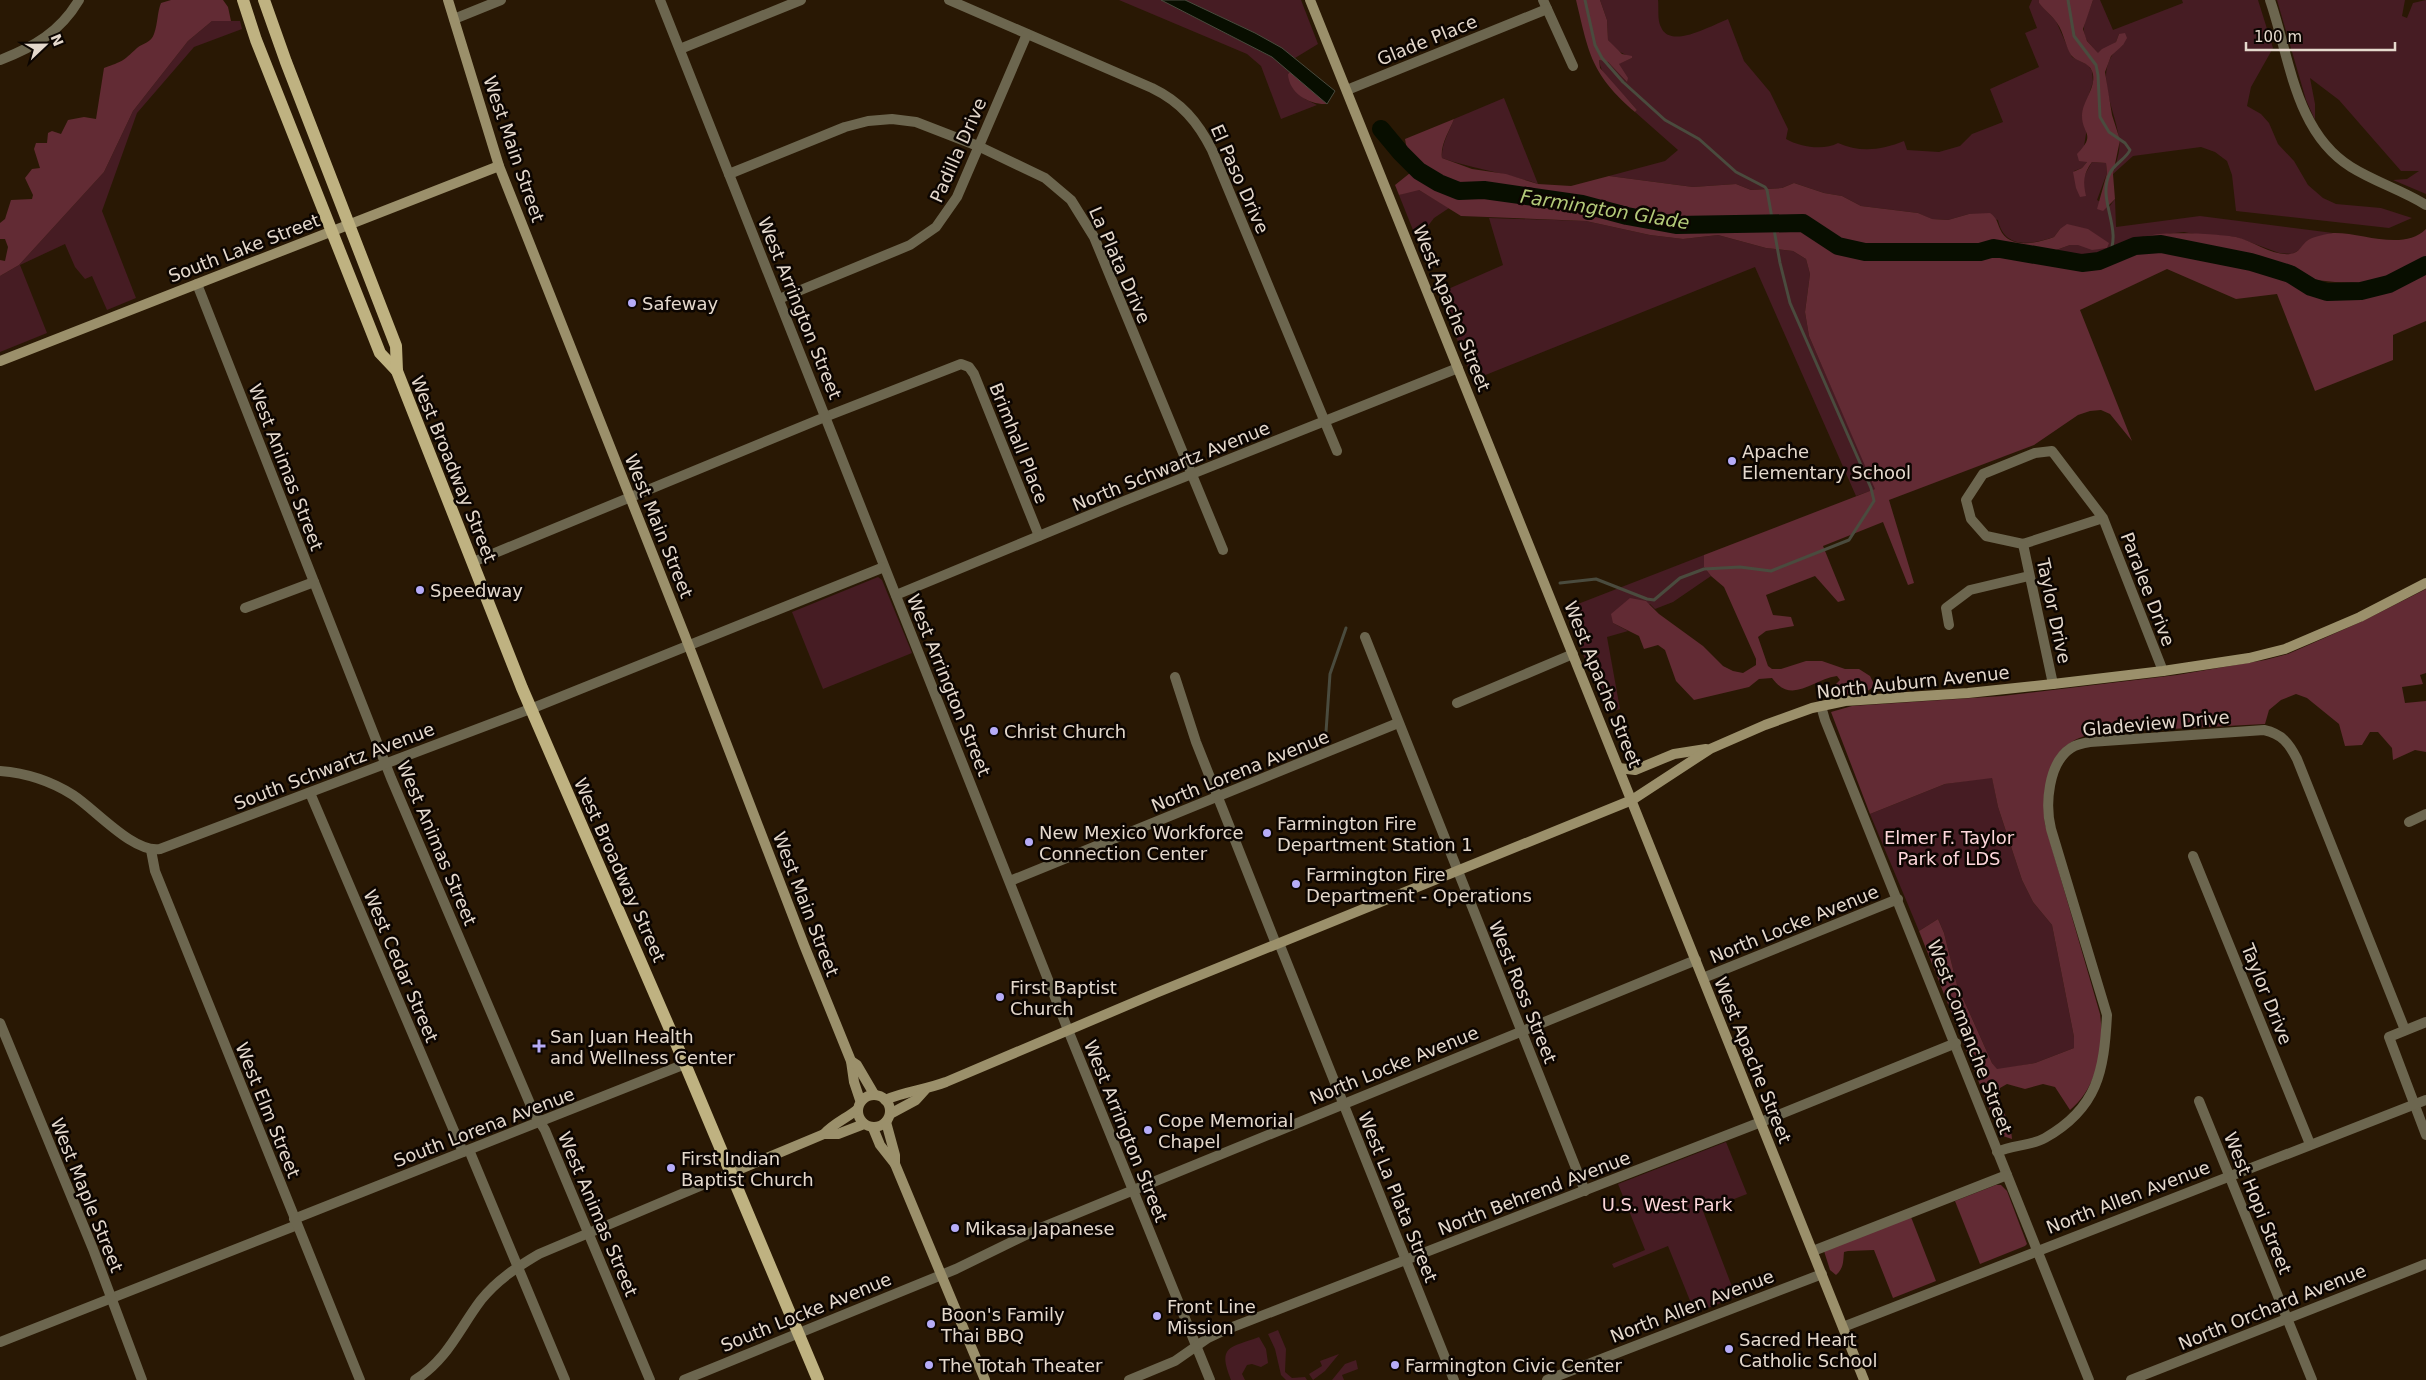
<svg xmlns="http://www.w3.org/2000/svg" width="2426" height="1380" font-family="'DejaVu Sans',sans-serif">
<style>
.green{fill:#461c23}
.forest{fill:#622b34}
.water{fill:#080e00;stroke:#4a4b3e}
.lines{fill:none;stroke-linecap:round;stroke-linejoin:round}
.stream{stroke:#4a4b3e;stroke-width:3}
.river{stroke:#080e00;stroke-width:18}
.minor{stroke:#6c664f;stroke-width:10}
.tertiary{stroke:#6c664f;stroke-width:10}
.secondary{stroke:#9b906b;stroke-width:10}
.primary{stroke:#bfb281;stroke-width:12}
.poi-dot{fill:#b6acf8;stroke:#0c0501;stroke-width:2}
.labels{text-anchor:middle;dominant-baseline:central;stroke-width:5;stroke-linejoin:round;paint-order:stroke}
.street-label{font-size:18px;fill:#e5d9cd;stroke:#0c0501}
.poi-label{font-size:18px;fill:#e5d9cd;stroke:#0c0501;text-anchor:start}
.park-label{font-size:18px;fill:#fdd6da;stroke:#0c0501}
.water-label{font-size:19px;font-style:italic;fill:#b3ca79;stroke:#0c0501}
</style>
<rect width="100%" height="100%" fill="#291804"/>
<g class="green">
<path d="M1119 0H1161L1272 57 1291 71 1288 74 1305 99 1317 105 1281 119 1261 66 1247 54Z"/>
<path d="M1185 0H1301L1318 44 1295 58 1255 33Z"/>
<path d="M1600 0H1658C1659 8 1657 20 1661 27 1670 50 1712 25 1728 19L1744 61 1770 92 1788 129 1786 139C1800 147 1824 151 1838 143 1860 153 1882 150 1904 141L1907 150 1939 152 1960 146 1972 134 2003 122 1990 89 2039 67 2025 33 2037 28 2029 7 2032 0H2039V3L2056 21 2072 57 2088 65 2092 71 2093 82 2082 115 2087 128 2084 146 2087 162 2082 168 2074 171 2084 186 2083 178 2092 162 2106 163 2107 173 2097 200 2109 207 2115 199 2116 227 2200 216 2333 233 2308 240 2301 249 2292 254 2279 253 2236 237 2199 235 2184 232 2140 237 2139 241 2141 243C2125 247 2109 257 2092 259 2077 262 2060 257 2045 254L2070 245H2078L2060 229 2054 237C2031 245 2004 249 1998 220L1969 214 1948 220 1931 219 1918 213 1861 206 1842 196 1824 193 1794 183 1782 188 1751 190 1736 184 1693 187 1609 176 1665 161 1678 150 1635 112 1637 110C1625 95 1601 79 1599 60L1608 62 1627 82 1618 64 1632 58 1616 50 1608 40 1607 20Z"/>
<path d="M2093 0H2100L2113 30 2183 3 2182 0H2258L2273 48 2251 87 2247 106 2261 114 2269 123 2278 144 2294 161 2308 185 2323 198 2336 204 2381 208 2412 218 2389 228 2236 211 2232 175 2227 161 2215 152 2201 147 2133 156 2113 174C2116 163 2121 150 2119 139 2116 110 2089 67 2123 45L2119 34 2116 42 2098 54C2095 49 2091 46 2088 42 2078 28 2089 13 2093 0Z"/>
<path d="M2277 0H2405L2402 16 2407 18 2413 3 2426 0V194L2393 180 2407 179 2419 171H2401L2339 100 2310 78 2315 104V120L2306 100Z"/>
<path d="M212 21H240L242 29 194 47 137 113 102 211 136 298 107 310 92 276 85 279 75 267 65 244 20 265 47 333 0 352V276L19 265 104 172 133 111 188 41Z"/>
<path d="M1504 98 1538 184C1506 173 1473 169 1442 158 1441 145 1449 132 1454 119Z"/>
<path d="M1413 190H1419L1449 208 1434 218 1421 235H1415L1399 195Z"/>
<path d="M1489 218 1586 221 1650 235 1683 239 1718 235 1766 248 1793 251 1806 259 1810 274 1805 312 1809 336 1876 489 1856 496 1755 267 1473 380 1439 293 1503 265Z"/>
<path d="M1704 555V567L1711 576 1673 602 1655 609 1650 604 1613 623 1628 631 1607 637 1620 709 1607 714 1565 609Z"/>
<path d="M878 577 882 580 912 653 823 689 792 612Z"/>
<path d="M1992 777 1998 807 2022 880 2033 902 2052 925 2074 1037V1048L2035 1063 1997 1070 1992 1063 1957 985 1944 933 1938 919 1919 931 1870 814 1945 784Z"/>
<path d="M1726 1142 1747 1194 1703 1211 1736 1297 1695 1313 1668 1246 1614 1268 1612 1264 1645 1250 1618 1184Z"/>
<path d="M1278 1330 1286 1349 1285 1372 1292 1378 1305 1377 1307 1380H1286L1281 1375 1275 1349 1268 1334Z"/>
<path d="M1259 1337 1266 1349 1268 1363 1261 1367 1252 1364 1247 1365 1242 1374 1245 1380H1231C1217 1345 1230 1348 1259 1337Z"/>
<path d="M1339 1354 1325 1371 1313 1380 1309 1374 1322 1366 1320 1361Z"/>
<path d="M1356 1360 1358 1369 1342 1375 1344 1380H1332L1345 1364Z"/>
</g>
<g class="forest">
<path d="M171 0H223L228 7 231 21H212L188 41 133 111 104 172 19 265 0 276V260L5 261 8 247 5 239H0V223L5 219 11 200 32 199 33 195 25 178 32 169 40 168 34 149 36 143H47L48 133 52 131 61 134 68 120 84 117 96 119 104 68C123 61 122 62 137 48 143 43 151 43 154 34 158 23 157 13 161 3Z"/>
<path d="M1576 0H1600L1607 20 1608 40 1622 54 1632 56V58L1619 64 1628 78 1627 82 1608 62 1599 60 1600 68 1637 110 1635 112C1591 74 1589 54 1576 0Z"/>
<path d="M2039 0H2093L2083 29 2087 41 2098 53 2102 49 2116 42 2119 34 2125 33 2127 38 2123 45 2111 56 2105 72 2112 115 2120 140 2113 174 2115 199 2103 211 2097 209 2107 173 2106 163 2092 162C2083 174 2083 182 2086 196L2080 197 2076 188 2073 172 2082 168 2087 162 2079 161 2077 154C2097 134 2082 134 2082 116 2082 101 2098 86 2092 71 2089 62 2076 62 2071 55 2065 45 2064 33 2057 23 2053 16 2044 10 2039 3Z"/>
<path d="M1291 71 1327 104C1310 105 1289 94 1288 74Z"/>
<path d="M1454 119C1449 132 1440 145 1442 158L1472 169 1506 174 1538 184 1571 186 1609 176 1693 187 1736 184 1751 190 1782 188 1794 183 1824 193 1842 196 1861 206 1918 213 1932 219 1948 220 1969 214 1990 213C1997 218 1997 222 2000 229 2009 250 2038 243 2054 237L2060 229 2067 224 2088 229 2109 243 2107 248 2092 250 2078 245H2070L2045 254 1996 246 1977 250 1905 248 1865 251 1836 241 1810 220 1799 215 1751 221 1675 224 1627 214 1582 202 1531 196 1492 186 1454 185 1422 163 1407 150 1405 139Z"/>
<path d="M1409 166 1432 185 1454 196 1480 192 1509 198 1582 206 1681 228 1724 225 1754 228 1795 224 1807 229 1845 255 1855 256 1921 253 1938 254 1959 259 1994 251 2082 265 2111 262 2149 249 2173 248 2207 255 2232 263 2265 269 2288 276 2311 290 2325 294 2350 296 2385 290 2426 269V321L2393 335V360L2315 391 2277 294 2236 299 2167 269 2080 310 2132 441 2110 414 2101 410 2090 411 2078 415 2034 445 1889 500 1914 583 1908 585 1883 522 1823 546 1845 600 1838 602 1815 576 1766 595 1773 615 1791 617 1794 626 1766 631 1758 637 1768 666 1772 669H1781L1806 661H1822L1845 669H1859L1870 676 1874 684 1873 687 1865 693 1838 695 1833 690V687L1840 680 1837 676C1811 680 1792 705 1772 678L1759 679 1749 687 1694 700 1676 681 1665 650 1658 645 1644 649 1639 636 1613 623 1611 614 1630 598 1646 601 1659 614 1703 646 1723 666 1733 671 1743 673 1756 665V659L1724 587 1711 576 1704 567V555L1875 489 1809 336 1805 312 1810 274 1806 259 1793 251 1766 248 1718 235 1683 239 1650 235 1586 221 1461 216 1419 190 1399 195 1395 185 1410 173Z"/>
<path d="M2426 229V260L2391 278 2374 283 2335 282 2316 280 2266 261 2181 243 2165 241 2141 243 2138 240C2149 229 2219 234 2236 237 2253 241 2272 256 2290 254 2300 253 2301 245 2308 240 2312 237 2327 234 2333 233 2361 232 2403 252 2426 229Z"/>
<path d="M2426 589V673L2420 675 2423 684 2402 687 2405 703 2426 701V752L2415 750 2393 760 2392 748 2378 732H2370L2362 745 2345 746 2339 724 2307 698 2296 694 2281 700 2269 710 2265 724 2094 733C2062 742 2053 754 2047 785 2044 799 2043 811 2045 824L2100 1014C2105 1047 2097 1088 2070 1110L2055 1087 2043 1084 2025 1089 2007 1084 2000 1088C1996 1106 2012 1121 2012 1139L2003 1136 2001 1138 1919 931 1938 919 1944 933 1957 985 1992 1063 1997 1069 2035 1063 2074 1048V1037L2052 925 2033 902 2022 880 1998 807 1992 778 1945 784 1870 814 1831 712 1852 706 2002 696 2177 675 2265 660 2288 654 2363 621Z"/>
<path d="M1996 1185H2001L2007 1191 2027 1244 2025 1246 1980 1264 1955 1201Z"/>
<path d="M1911 1217 1936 1281 1893 1298 1874 1250 1848 1251 1844 1252C1843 1262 1844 1268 1836 1275L1830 1270 1824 1251Z"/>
</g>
<path class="water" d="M1161 0H1185L1255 33 1282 48 1335 91 1327 104 1272 57Z"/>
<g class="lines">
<g class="stream">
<path d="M2068 0 2074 36 2096 65 2098 75 2100 117 2109 132 2125 143 2130 150C2126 159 2114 164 2110 173 2096 200 2124 229 2108 257"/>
<path d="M1560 583 1596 579 1647 599 1654 600 1680 578 1704 569 1740 567 1771 571 1849 540 1874 501 1871 488 1790 303 1780 263 1767 190 1765 187 1736 172 1699 139 1665 120 1623 82 1602 58 1595 45 1585 0"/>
<path d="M1326 732 1330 674 1346 628"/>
</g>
<path class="river" d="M1381 129 1401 153 1419 171 1439 183 1459 191 1484 190 1582 204 1627 216 1676 225 1803 223 1838 246 1865 252H1980L1994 248 2082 263 2099 261 2135 246 2161 244 2251 262 2290 274 2311 287 2327 292 2361 291 2389 284 2426 265"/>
<g class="minor">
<path d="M949 0 1152 88C1181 102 1198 122 1212 150L1337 451"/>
<path d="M1543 0 1573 66"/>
<path d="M454 19 501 0"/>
<path d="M680 49 801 0"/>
<path d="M0 60C34 47 60 32 79 0"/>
<path d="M1347 90 1547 9"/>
<path d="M729 174 845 127 868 121 892 119 916 122 978 146 1045 178 1071 200 1094 237 1223 550"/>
<path d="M197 284 391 778 534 1113 545 1130 650 1380"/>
<path d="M779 299 910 245 936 227 957 197 1027 34"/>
<path d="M2103 518 2023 544 1986 536 1971 519 1966 500 1983 474 2035 453 2052 451 2103 518 2163 671"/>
<path d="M2023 544 2053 684"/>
<path d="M473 562 825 417 961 364 969 367 974 374 1039 536"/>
<path d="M896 595 1119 503 1458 368"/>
<path d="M245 608 314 582"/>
<path d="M1949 625 1946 608 1970 590 2029 576"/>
<path d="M1365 637 1585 1191"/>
<path d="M1175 677 1196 742 1276 944"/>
<path d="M1457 703 1573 654"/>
<path d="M1821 706 1825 720 2089 1380"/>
<path d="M310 793 463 1152"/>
<path d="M2409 822 2426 814"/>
<path d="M2193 856 2310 1144"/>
<path d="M1010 881 1398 723"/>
<path d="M1279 943 1454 1380"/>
<path d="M1703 978 1898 899"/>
<path d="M2426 1022 2389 1037 2426 1135"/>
<path d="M2199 1101 2312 1380"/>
<path d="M1761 1122 1956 1043"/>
<path d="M469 1150 565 1380"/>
<path d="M1997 1152C2012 1145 2031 1146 2045 1138 2098 1108 2104 1071 2107 1015L2051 829C2045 805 2048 763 2071 748 2077 744 2083 743 2090 742L2264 730C2282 734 2289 743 2297 759L2405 1030"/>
<path d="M294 1219 685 1064"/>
<path d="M1813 1251 2007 1175"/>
<path d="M1843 1327 2426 1100"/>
<path d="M0 1342 297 1225"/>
<path d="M684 1380 956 1269 1036 1230 1696 960"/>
<path d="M1547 1380 1822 1274"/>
<path d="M2131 1380 2426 1264"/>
</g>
<g class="tertiary">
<path d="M660 0 1068 1030 1210 1380"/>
<path d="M2270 0C2290 58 2295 132 2351 167 2375 182 2402 190 2426 205"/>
<path d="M0 771C26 773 51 781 73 795 96 810 133 853 160 849L538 706 884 567"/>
<path d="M151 850 155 871 360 1380"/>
<path d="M0 1023 93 1249 142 1380"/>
<path d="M415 1380C448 1359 459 1329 481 1300 497 1280 517 1267 539 1254L731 1173"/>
<path d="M1129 1380 1175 1361 1208 1338 1225 1330 1761 1122"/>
</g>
<g class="secondary">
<path d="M448 0 499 166 685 636 804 945 851 1061 854 1082 860 1100"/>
<path d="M1310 0 1864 1380"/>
<path d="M0 361 499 166"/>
<path d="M1619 768 1635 770 1674 754 1706 749"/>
<path d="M851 1061 857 1065 874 1094"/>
<circle cx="874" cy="1111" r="16"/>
<path d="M885 1100C906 1091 925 1090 946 1082L1156 993 1632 800 1710 749 1765 725 1812 708 1845 701 1968 693 2053 684 2163 671 2249 658 2285 649 2360 617 2426 583"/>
<path d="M890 1114 916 1100 925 1090"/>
<path d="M886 1122 895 1155V1164L985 1380"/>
<path d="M873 1128 880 1145 895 1164"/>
<path d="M824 1134C834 1123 847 1118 858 1109"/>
<path d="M731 1173 824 1134H838L864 1124"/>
</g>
<g class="primary">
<path d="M243 0 256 40 380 353 397 371 522 688 685 1064 818 1380"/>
<path d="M264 0 286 62 396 346 397 371"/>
</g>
</g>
<g class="poi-dot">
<circle cx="632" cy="303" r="5"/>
<circle cx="1732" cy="461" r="5"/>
<circle cx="420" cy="590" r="5"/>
<circle cx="994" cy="731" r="5"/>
<circle cx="1267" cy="833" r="5"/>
<circle cx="1029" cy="842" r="5"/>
<circle cx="1296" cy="884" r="5"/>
<circle cx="1000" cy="997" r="5"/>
<path d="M536.5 1038.5h5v5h5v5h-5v5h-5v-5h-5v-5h5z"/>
<circle cx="1148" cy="1130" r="5"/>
<circle cx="671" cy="1168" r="5"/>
<circle cx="955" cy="1228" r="5"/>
<circle cx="1157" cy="1316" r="5"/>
<circle cx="931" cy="1324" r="5"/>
<circle cx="1729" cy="1349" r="5"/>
<circle cx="929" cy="1365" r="5"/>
<circle cx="1395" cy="1365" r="5"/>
</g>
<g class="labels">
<g class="street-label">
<text transform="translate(1427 40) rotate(-22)">Glade Place</text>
<text transform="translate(514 149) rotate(71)">West Main Street</text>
<text transform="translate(958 150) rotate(-66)">Padilla Drive</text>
<text transform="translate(1240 179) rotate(66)">El Paso Drive</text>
<text transform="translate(244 248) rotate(-21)">South Lake Street</text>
<text transform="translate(1120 265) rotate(66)">La Plata Drive</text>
<text transform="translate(800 308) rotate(68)">West Arrington Street</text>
<text transform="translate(1452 308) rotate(68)">West Apache Street</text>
<text transform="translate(1019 443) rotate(68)">Brimhall Place</text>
<text transform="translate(1171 466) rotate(-22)">North Schwartz Avenue</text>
<text transform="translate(286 467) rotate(69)">West Animas Street</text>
<text transform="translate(454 469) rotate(68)">West Broadway Street</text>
<text transform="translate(659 526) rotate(68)">West Main Street</text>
<text transform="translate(2148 589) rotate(69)">Paralee Drive</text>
<text transform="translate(2054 611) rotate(78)">Taylor Drive</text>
<text transform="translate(1913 682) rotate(-6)">North Auburn Avenue</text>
<text transform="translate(1603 684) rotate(68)">West Apache Street</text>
<text transform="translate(949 685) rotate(68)">West Arrington Street</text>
<text transform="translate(2156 723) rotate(-5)">Gladeview Drive</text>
<text transform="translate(334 766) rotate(-21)">South Schwartz Avenue</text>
<text transform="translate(1240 771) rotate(-22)">North Lorena Avenue</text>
<text transform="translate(437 843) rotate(67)">West Animas Street</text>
<text transform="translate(620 870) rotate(66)">West Broadway Street</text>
<text transform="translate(806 904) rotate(69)">West Main Street</text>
<text transform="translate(1794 924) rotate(-22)">North Locke Avenue</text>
<text transform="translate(401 966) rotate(67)">West Cedar Street</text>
<text transform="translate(1523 992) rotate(68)">West Ross Street</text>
<text transform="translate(2267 994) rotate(68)">Taylor Drive</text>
<text transform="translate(1970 1037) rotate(69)">West Comanche Street</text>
<text transform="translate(1753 1060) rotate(68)">West Apache Street</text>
<text transform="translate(1394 1065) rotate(-22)">North Locke Avenue</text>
<text transform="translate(268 1110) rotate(68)">West Elm Street</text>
<text transform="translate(484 1127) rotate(-21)">South Lorena Avenue</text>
<text transform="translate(1126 1131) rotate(68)">West Arrington Street</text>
<text transform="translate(1534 1193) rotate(-21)">North Behrend Avenue</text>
<text transform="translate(87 1195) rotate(68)">West Maple Street</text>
<text transform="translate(1398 1197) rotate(68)">West La Plata Street</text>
<text transform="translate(2128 1197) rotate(-21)">North Allen Avenue</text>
<text transform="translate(2258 1203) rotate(68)">West Hopi Street</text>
<text transform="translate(598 1214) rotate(67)">West Animas Street</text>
<text transform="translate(1692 1306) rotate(-21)">North Allen Avenue</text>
<text transform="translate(2272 1307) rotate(-22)">North Orchard Avenue</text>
<text transform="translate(806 1312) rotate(-22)">South Locke Avenue</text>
</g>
<g class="poi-label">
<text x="642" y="303">Safeway</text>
<text x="1742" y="451">Apache<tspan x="1742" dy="21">Elementary School</tspan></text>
<text x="430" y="590">Speedway</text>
<text x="1004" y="731">Christ Church</text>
<text x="1277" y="823">Farmington Fire<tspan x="1277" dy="21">Department Station 1</tspan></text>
<text x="1039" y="832">New Mexico Workforce<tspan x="1039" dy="21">Connection Center</tspan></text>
<text x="1306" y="874">Farmington Fire<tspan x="1306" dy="21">Department - Operations</tspan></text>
<text x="1010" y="987">First Baptist<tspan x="1010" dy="21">Church</tspan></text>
<text x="550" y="1036">San Juan Health<tspan x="550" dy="21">and Wellness Center</tspan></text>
<text x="1158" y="1120">Cope Memorial<tspan x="1158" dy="21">Chapel</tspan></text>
<text x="681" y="1158">First Indian<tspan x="681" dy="21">Baptist Church</tspan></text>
<text x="965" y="1228">Mikasa Japanese</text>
<text x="1167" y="1306">Front Line<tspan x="1167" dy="21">Mission</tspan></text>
<text x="941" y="1314">Boon's Family<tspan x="941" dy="21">Thai BBQ</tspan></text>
<text x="1739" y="1339">Sacred Heart<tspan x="1739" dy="21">Catholic School</tspan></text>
<text x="939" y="1365">The Totah Theater</text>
<text x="1405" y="1365">Farmington Civic Center</text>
</g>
<g class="park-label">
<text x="1949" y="837">Elmer F. Taylor<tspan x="1949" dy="21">Park of LDS</tspan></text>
<text x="1667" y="1204">U.S. West Park</text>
</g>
<g class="water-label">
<text transform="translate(1605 209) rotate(9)">Farmington Glade</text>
</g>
</g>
<g transform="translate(45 45) rotate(68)" stroke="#0c0501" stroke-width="4" paint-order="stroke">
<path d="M0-4L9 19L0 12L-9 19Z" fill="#e5d9cd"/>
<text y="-8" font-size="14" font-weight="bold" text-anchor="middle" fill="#e5d9cd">N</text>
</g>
<path d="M2246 42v8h149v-8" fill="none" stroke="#e5d9cd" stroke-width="2.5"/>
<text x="2254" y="42" font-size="15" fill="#e5d9cd" stroke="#0c0501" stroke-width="4" paint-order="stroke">100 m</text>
</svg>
